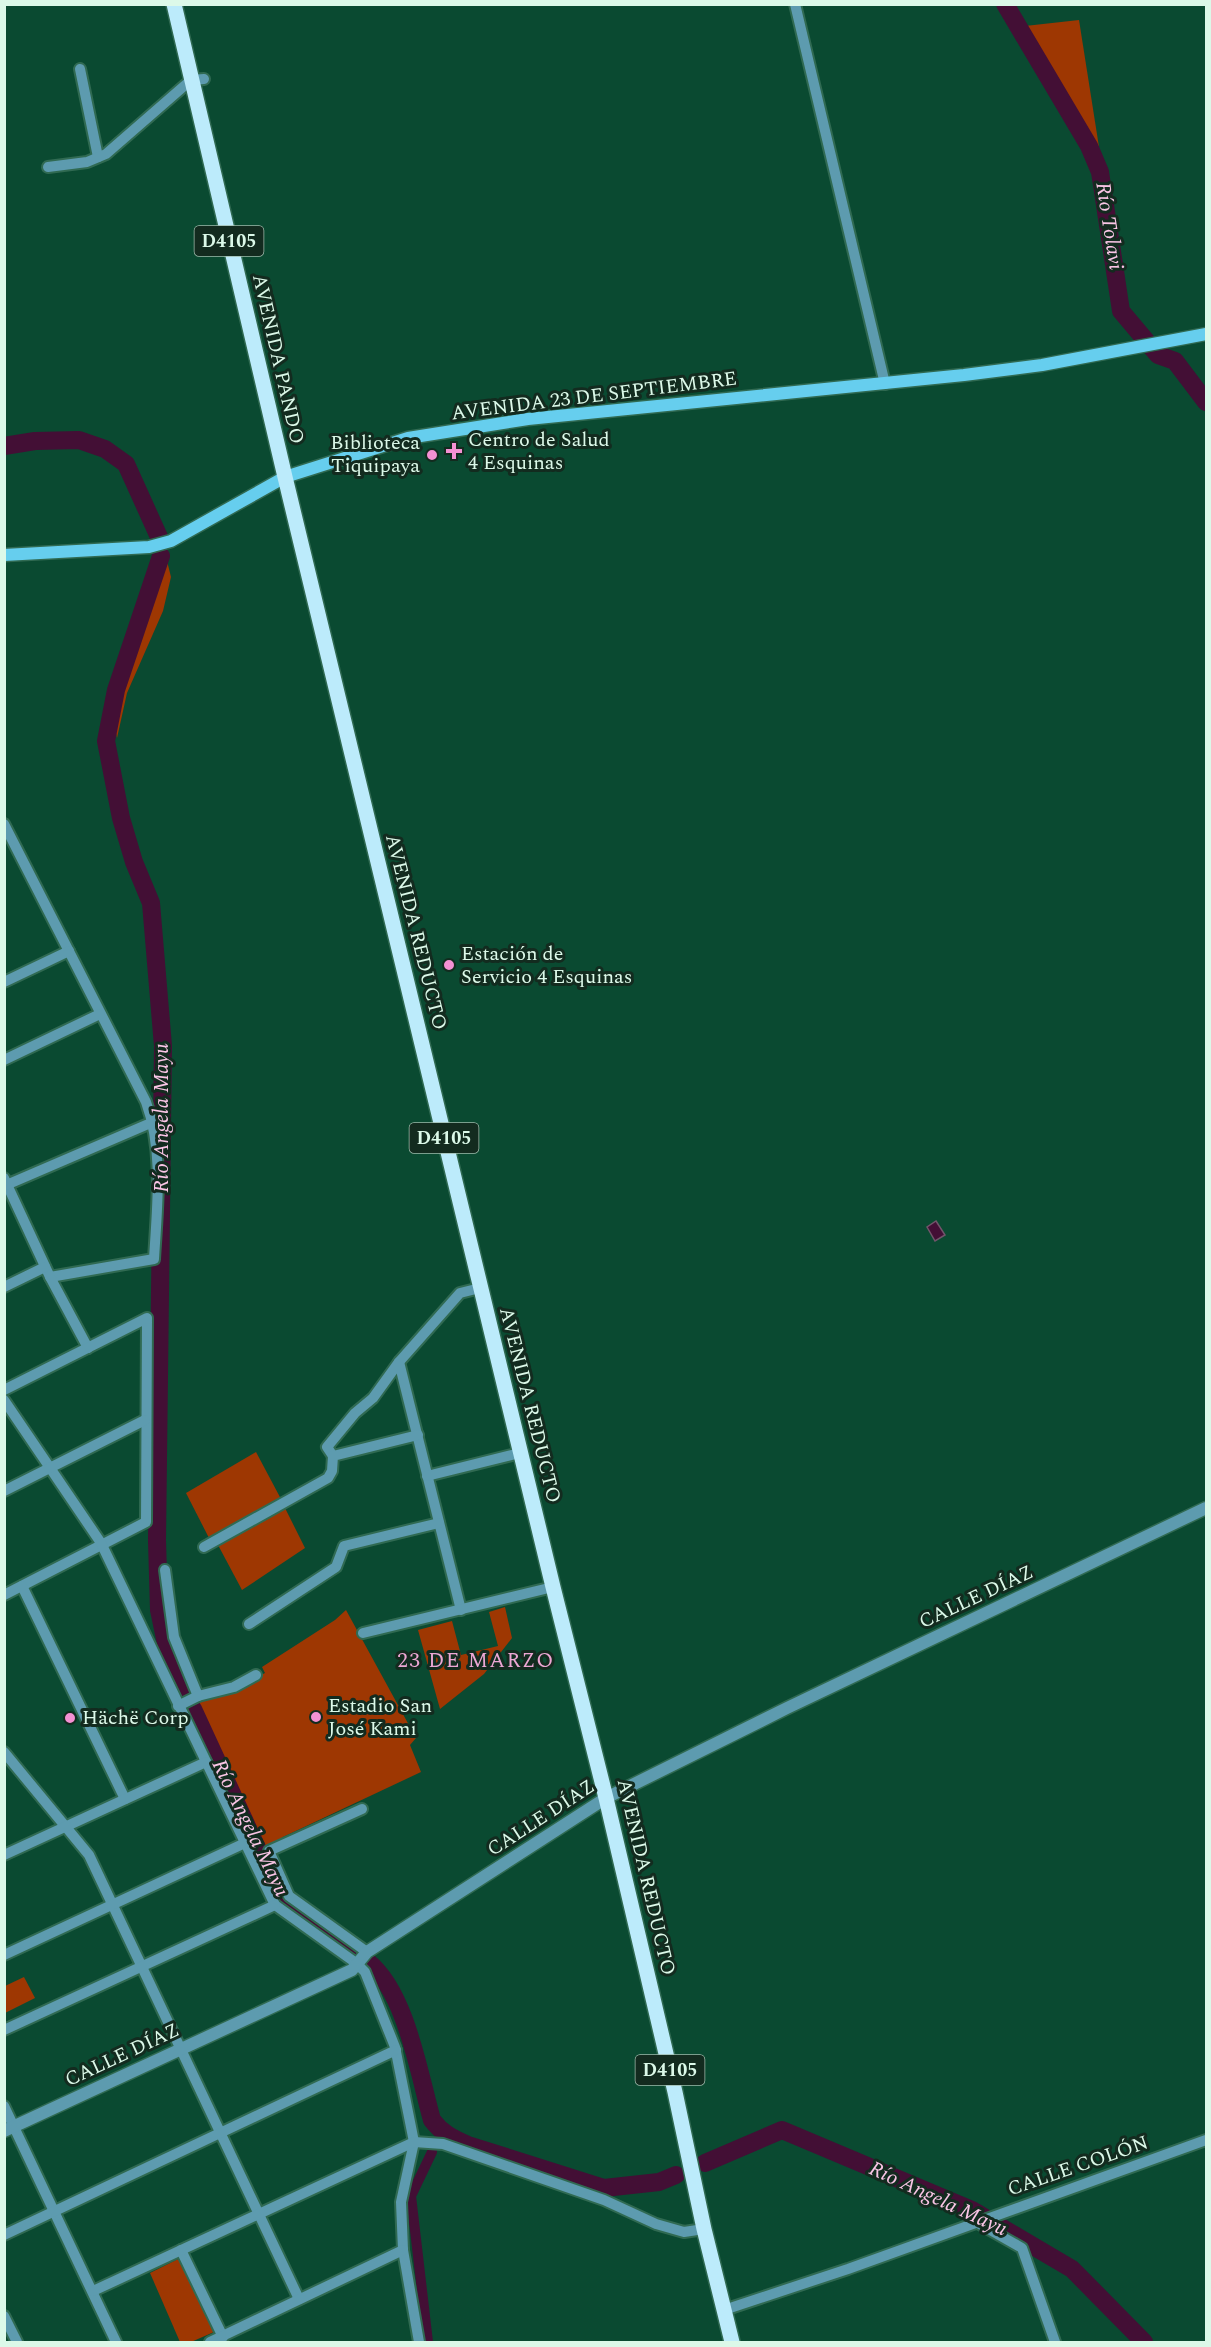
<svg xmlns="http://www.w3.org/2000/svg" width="1211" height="2347" font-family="Spectral,serif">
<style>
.green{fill:#9e3702}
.water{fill:#430f35;stroke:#71556b;stroke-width:1.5}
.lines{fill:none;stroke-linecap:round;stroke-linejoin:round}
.canal{stroke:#430f35;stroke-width:10}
.river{stroke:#430f35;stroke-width:18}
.minor-casing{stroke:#306a52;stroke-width:14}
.tertiary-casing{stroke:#306a52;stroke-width:15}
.secondary-casing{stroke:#306a52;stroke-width:15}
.primary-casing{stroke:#306a52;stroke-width:18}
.minor{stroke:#5d9baf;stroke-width:10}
.tertiary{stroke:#5d9baf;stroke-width:12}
.secondary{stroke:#66ceee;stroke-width:12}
.primary{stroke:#bcebfb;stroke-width:15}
.poi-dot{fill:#f491d3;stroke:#132b1f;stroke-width:2}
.labels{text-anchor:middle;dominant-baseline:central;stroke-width:6;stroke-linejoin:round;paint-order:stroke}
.shield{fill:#132b1f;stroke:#a0bbac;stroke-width:1.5}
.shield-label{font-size:18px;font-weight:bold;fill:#dcf9e9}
.street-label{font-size:20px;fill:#dcf9e9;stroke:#132b1f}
.poi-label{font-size:20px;fill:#dcf9e9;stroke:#132b1f;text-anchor:start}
.water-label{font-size:21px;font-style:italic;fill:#fac5e6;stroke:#132b1f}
.neighbourhood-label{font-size:21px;letter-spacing:1.5px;fill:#eda7d4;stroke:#132b1f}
</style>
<rect width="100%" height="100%" fill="#0a4a31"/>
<g class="green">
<path d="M1079 20 1099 147 1025 26Z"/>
<path d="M165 553 171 577 163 611 127 693 117 738C110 708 131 664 141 634 150 607 158 581 165 553Z"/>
<path d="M256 1452 281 1499 209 1538 186 1493Z"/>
<path d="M285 1508 305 1548 242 1590 218 1545Z"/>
<path d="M505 1607 512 1638 484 1674 440 1709 418 1630 452 1621 461 1655 498 1646 489 1612Z"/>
<path d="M346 1610 416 1738 410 1745 421 1772 283 1837 266 1850 267 1861 259 1866 184 1707 199 1700 218 1696 265 1673 262 1667 335 1620Z"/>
<path d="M24 1977 35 1998 5 2013V1986Z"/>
<path d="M180 2258 214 2332 191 2342H180L150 2273Z"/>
</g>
<path class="water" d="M936 1221 945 1235 935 1241 927 1227Z"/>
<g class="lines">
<path class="canal" d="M428 2342 411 2196 432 2152"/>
<g class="river">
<path d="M1005 4 1089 146 1100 172 1121 311 1158 355 1175 361 1206 402"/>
<path d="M4 446 35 441 79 440 105 449 126 464 159 537"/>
<path d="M161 556 116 690 106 741 121 818 134 862 151 903 163 1046 157 1540 159 1610 168 1653 185 1690"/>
<path d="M193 1709 281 1900 355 1952"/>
<path d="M368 1962C406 1992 419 2074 432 2120 442 2133 452 2138 468 2145L604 2188 659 2182 676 2175"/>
<path d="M705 2163 782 2130 972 2210 1072 2269 1144 2342"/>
</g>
<g class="minor-casing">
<g id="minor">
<path d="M795 4 885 384"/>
<path d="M80 69 98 157"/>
<path d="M48 167 87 162 106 154 191 80 204 79"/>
<path d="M4 824 146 1102C164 1151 157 1207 154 1259L50 1277"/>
<path d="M4 982 69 951"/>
<path d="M4 1060 100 1014"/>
<path d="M4 1178 50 1277 88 1348"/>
<path d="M4 1186 153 1122"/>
<path d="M4 1287 45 1267"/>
<path d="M399 1362 461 1610"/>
<path d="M4 1390 147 1318 146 1522 4 1595"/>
<path d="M4 1400 101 1543 275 1905 356 1963 365 1972 395 2047 414 2142 401 2202 403 2250 419 2342"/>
<path d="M333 1456 327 1447 355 1413 373 1398 399 1362 460 1293 480 1288"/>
<path d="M427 1476 520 1453"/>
<path d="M4 1491 145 1420"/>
<path d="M204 1547 328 1478 332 1471 333 1456 418 1435"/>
<path d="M165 1570 174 1637 198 1696"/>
<path d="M22 1586 125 1799"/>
<path d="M249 1624 336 1567 344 1546 439 1523"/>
<path d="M363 1633 553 1587"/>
<path d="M178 1706 198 1696 234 1687 256 1675"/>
<path d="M4 1752 89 1855 299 2299"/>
<path d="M362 1809 269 1851 289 1896 367 1952"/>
<path d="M4 1855 206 1762"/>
<path d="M4 1955 245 1843"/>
<path d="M4 2030 275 1905"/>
<path d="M4 2106 116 2342"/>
<path d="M976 2222 1022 2248 1055 2342"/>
<path d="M4 2235 396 2050"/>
<path d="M181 2250 223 2337"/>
<path d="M93 2291 414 2142 443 2144 604 2200 656 2224 684 2232 704 2229"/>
<path d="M724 2310 848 2269 1206 2140"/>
<path d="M4 2316 17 2342"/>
<path d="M210 2342 403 2250"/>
</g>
</g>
<g class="tertiary-casing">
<path id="tertiary" d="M4 2131 352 1970 367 1952 606 1798 787 1708 1206 1508"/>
</g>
<g class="secondary-casing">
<path id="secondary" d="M4 555 149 547 171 541 285 477 408 438 528 419 964 375 1042 365 1206 334"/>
</g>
<g class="primary-casing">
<path id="primary" d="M174 4 285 477 553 1587 606 1798 675 2092 704 2229 732 2342"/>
</g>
<use href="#minor" class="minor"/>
<use href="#tertiary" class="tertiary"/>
<use href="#secondary" class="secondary"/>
<use href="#primary" class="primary"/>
</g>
<g class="poi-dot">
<path d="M451 442h6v6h6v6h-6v6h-6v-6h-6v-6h6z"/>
<circle cx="432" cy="455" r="6"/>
<circle cx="449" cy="965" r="6"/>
<circle cx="316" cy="1717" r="6"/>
<circle cx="70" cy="1718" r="6"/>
</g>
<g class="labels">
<g class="shield">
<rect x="194.5" y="226" width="69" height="30" rx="4.5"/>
<rect x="409.5" y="1123" width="69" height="30" rx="4.5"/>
<rect x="635.5" y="2055" width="69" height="30" rx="4.5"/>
</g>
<g class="shield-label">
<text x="229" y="241">D4105</text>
<text x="444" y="1138">D4105</text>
<text x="670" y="2070">D4105</text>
</g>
<g class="street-label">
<text transform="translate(278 359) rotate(77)">AVENIDA PANDO</text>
<text transform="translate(594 396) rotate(-7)">AVENIDA 23 DE SEPTIEMBRE</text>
<text transform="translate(416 932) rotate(76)">AVENIDA REDUCTO</text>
<text transform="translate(530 1405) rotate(76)">AVENIDA REDUCTO</text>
<text transform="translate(976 1597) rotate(-25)">CALLE DÍAZ</text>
<text transform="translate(541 1818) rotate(-33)">CALLE DÍAZ</text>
<text transform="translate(646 1877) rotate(77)">AVENIDA REDUCTO</text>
<text transform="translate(122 2055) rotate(-25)">CALLE DÍAZ</text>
<text transform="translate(1078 2166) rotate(-19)">CALLE COLÓN</text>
</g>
<g class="poi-label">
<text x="468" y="440">Centro de Salud<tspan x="468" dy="23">4 Esquinas</tspan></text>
<text x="420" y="443" text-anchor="end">Biblioteca<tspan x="420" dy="23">Tiquipaya</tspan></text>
<text x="461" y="954">Estación de<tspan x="461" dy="23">Servicio 4 Esquinas</tspan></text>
<text x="328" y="1706">Estadio San<tspan x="328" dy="23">José Kami</tspan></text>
<text x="82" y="1718">Hächë Corp</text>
</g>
<g class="water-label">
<text transform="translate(1109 226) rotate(81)">Río Tolavi</text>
<text transform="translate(162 1118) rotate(-90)">Río Angela Mayu</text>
<text transform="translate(250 1828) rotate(64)">Río Angela Mayu</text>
<text transform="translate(938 2199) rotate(25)">Río Angela Mayu</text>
</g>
<g class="neighbourhood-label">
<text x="476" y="1661">23 DE MARZO</text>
</g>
</g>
<rect width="1211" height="2347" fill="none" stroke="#dcf9e9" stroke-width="12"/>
</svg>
